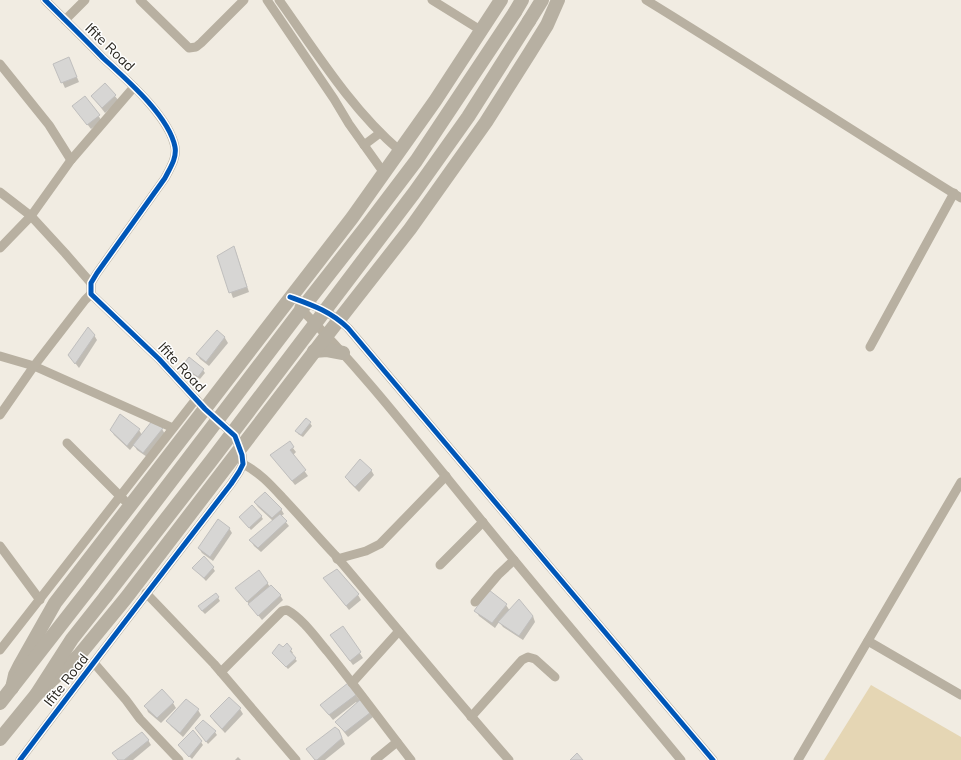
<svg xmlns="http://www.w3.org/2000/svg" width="961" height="760" font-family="Mulish,sans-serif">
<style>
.green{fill:#e5d6b4}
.shadow{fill:#0003}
.building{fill:#d7d6d4;stroke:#c0bfbe}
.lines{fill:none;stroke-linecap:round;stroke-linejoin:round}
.minor{stroke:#b8b0a1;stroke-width:9}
.highway{stroke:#b7b0a2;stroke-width:14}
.highway-bridge{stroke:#b7b0a2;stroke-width:14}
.cycleway-casing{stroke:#fff;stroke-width:8}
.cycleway{stroke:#0057b8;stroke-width:5}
.labels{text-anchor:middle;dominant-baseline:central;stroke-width:3;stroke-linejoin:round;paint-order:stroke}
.street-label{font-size:14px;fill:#2a2720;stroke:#fff}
</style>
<rect width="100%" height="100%" fill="#f1ece2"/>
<path class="green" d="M871 685 961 737V760H824Z"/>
<g class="shadow">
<path d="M69 58 79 82 65 88 54 64Z"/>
<path d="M105 84 119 101 105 113 92 96Z"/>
<path d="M85 97 102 121 91 129 77 111Z"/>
<path d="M233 247 236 252 249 292 233 298 218 257Z"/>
<path d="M217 332 225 338 228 343 209 366 200 359 197 354Z"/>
<path d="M94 335 97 340 79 368 69 355Z"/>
<path d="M184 366 203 370 205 373 200 379 185 369Z"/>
<path d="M310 423 312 426 303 437 298 434 297 431Z"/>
<path d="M162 429 165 434 147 457 137 450 134 445 130 450 114 435 111 430H139L142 435Z"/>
<path d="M289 443 296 452 293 455 308 476 295 485 271 455Z"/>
<path d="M371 470 374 475 359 492 349 482 346 477Z"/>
<path d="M255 503 281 509 284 514 281 516 289 526 261 552 254 546 251 541 273 521 258 507Z"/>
<path d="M261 516 263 519 251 530 240 517Z"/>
<path d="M229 528 232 533 213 561 202 553 199 548Z"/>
<path d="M194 568H213L215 571 206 581Z"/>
<path d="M259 571 270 587 280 595 283 600 262 620 236 588Z"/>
<path d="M324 578 358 595 361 600 349 610Z"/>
<path d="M216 594 220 601 205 614 201 610Z"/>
<path d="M506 605 510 611 533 616 535 622 523 640 503 627 499 622 495 628 479 616 476 611Z"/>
<path d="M343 628 363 658 353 665 334 640Z"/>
<path d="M287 645 291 650 293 653 291 654 297 661 288 669 273 653 283 649Z"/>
<path d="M348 685 373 717 348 737 336 722 357 703 356 702 333 720 321 705Z"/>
<path d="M229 698 240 709 243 714 225 733 214 721 211 716Z"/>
<path d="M173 703 176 708 161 723 148 712 146 707Z"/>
<path d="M198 710 201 715 183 737 171 726 168 721Z"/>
<path d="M198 731 215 732 217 735 208 744Z"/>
<path d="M339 731 345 744 325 760H315L307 749Z"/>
<path d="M148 740 151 745 133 760H118L113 753Z"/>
<path d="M201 742 203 745 192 759 181 748Z"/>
<path d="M238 757 241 760H235Z"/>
</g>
<g class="building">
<path d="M69 57 77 77 61 83 53 64Z"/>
<path d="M105 83 116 95 102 108 91 96Z"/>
<path d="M85 96 100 115 87 125 72 106Z"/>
<path d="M234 246 247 287 229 293 217 256Z"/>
<path d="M88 327 95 335 75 364 68 355Z"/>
<path d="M217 330 225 337 206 362 196 354Z"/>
<path d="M189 357 204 369 198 377 182 366Z"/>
<path d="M120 414 140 429 127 446 110 430Z"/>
<path d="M306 418 311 422 301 435 295 431Z"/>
<path d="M152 421 163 428 143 453 133 445Z"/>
<path d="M290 441 294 447 290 450 306 470 292 481 270 455Z"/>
<path d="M360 459 372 470 355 487 345 477Z"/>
<path d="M265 492 282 509 272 518 254 502Z"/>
<path d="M252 505 262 516 249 528 239 517Z"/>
<path d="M280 514 287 521 258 548 249 540Z"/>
<path d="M218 519 230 528 210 557 198 548Z"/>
<path d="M204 556 214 567 204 578 192 568Z"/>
<path d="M337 569 359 594 346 606 323 578Z"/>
<path d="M259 570 268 583 247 602 235 588Z"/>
<path d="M271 585 281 595 258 616 248 604Z"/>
<path d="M489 590 507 604 492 623 474 611Z"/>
<path d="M216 593 219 597 202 611 198 606Z"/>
<path d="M519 599 533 616 519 636 498 622Z"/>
<path d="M343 626 361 652 350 661 330 635Z"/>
<path d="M287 643 292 649 290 651 296 658 286 667 272 653 279 644 283 647Z"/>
<path d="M348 683 357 694 329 715 320 705Z"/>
<path d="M162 689 174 702 157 718 144 706Z"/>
<path d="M229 697 241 708 222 729 210 716Z"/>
<path d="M186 699 199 709 180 733 166 721Z"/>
<path d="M361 699 371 712 345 732 335 722Z"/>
<path d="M203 720 216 731 206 742 195 728Z"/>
<path d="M335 727 339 730 342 738 317 760H315L306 749Z"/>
<path d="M193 730 202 741 189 757 178 745Z"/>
<path d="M142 732 149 740 124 760H118L112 753Z"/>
<path d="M577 753 583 760H570Z"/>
</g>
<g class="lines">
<g class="minor">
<path d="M140 0 189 48 196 47 201 43 244 0"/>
<path d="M267 0 334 99 349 124 384 173"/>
<path d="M279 0C316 52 351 109 400 151"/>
<path d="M432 0 482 31"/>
<path d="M646 0C752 65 856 133 961 198"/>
<path d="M65 20 85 0"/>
<path d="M0 64 49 125 71 160"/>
<path d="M364 145 380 133"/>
<path d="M0 192 31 216 65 253 91 283"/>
<path d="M0 248 31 216 71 160 134 87"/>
<path d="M290 297C312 305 330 311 348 328L713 760"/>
<path d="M299 307C365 373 422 448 482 521 547 601 615 680 681 760"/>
<path d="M870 347 954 193"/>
<path d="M0 356 34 366 173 428"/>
<path d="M0 415 34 366 85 300 91 294"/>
<path d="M67 443 124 500"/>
<path d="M243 464C259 472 270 484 282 497 300 516 317 536 335 555 393 623 450 693 509 760"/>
<path d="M0 546 40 600"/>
<path d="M337 559 366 551 380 544 446 476"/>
<path d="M440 565 483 522"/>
<path d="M146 593 214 664 296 760"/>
<path d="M475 602 498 575 514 560"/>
<path d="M868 641 961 695"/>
<path d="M0 650 196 399"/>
<path d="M94 663 126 700 140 719 179 760"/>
<path d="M221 672 282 611 287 610C302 618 316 638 327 651 356 687 383 724 411 760"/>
<path d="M352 683 399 631"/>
<path d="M471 717 522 660 528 657 535 659 555 677"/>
<path d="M20 760C89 668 160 576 231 484L239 472 243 464 242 455 235 436 205 409 159 359 91 294V283L97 273 165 178C170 168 177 158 175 147 169 116 126 79 103 58 84 38 64 19 45 0"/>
<path d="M375 760 397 742"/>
<path d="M798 760 961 482"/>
</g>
<g class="highway">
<path d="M515 12 522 0"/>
<path d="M529 21 542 0"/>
<path d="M314 351 327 350 343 353"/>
<path d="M12 688 15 675 20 665 55 603 352 218 435 101 501 0"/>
<path d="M36 695 80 654 126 598 324 339 410 229 486 122 529 54 547 25 558 0"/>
<path d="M0 703 92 585"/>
<path d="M0 739 36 695 72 639 106 596"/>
</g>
<g class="highway-bridge">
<path d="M92 585 308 301 369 223 416 161 515 12"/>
<path d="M106 596 211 461 414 193 468 117 529 21"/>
</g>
<g class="cycleway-casing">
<g id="cycleway">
<path d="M290 297C312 305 330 311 348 328L713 760"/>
<path d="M20 760C89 668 160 576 231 484L239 472 243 464 242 455 235 436 205 409 159 359 91 294V283L97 273 165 178C170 168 177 158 175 147 169 116 126 79 103 58 84 38 64 19 45 0"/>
</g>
</g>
<use href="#cycleway" class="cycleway"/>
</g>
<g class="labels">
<g class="street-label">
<text transform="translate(110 47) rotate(44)">Ifite Road</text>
<text transform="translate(182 367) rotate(47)">Ifite Road</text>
<text transform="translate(66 680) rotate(-52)">Ifite Road</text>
</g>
</g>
</svg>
